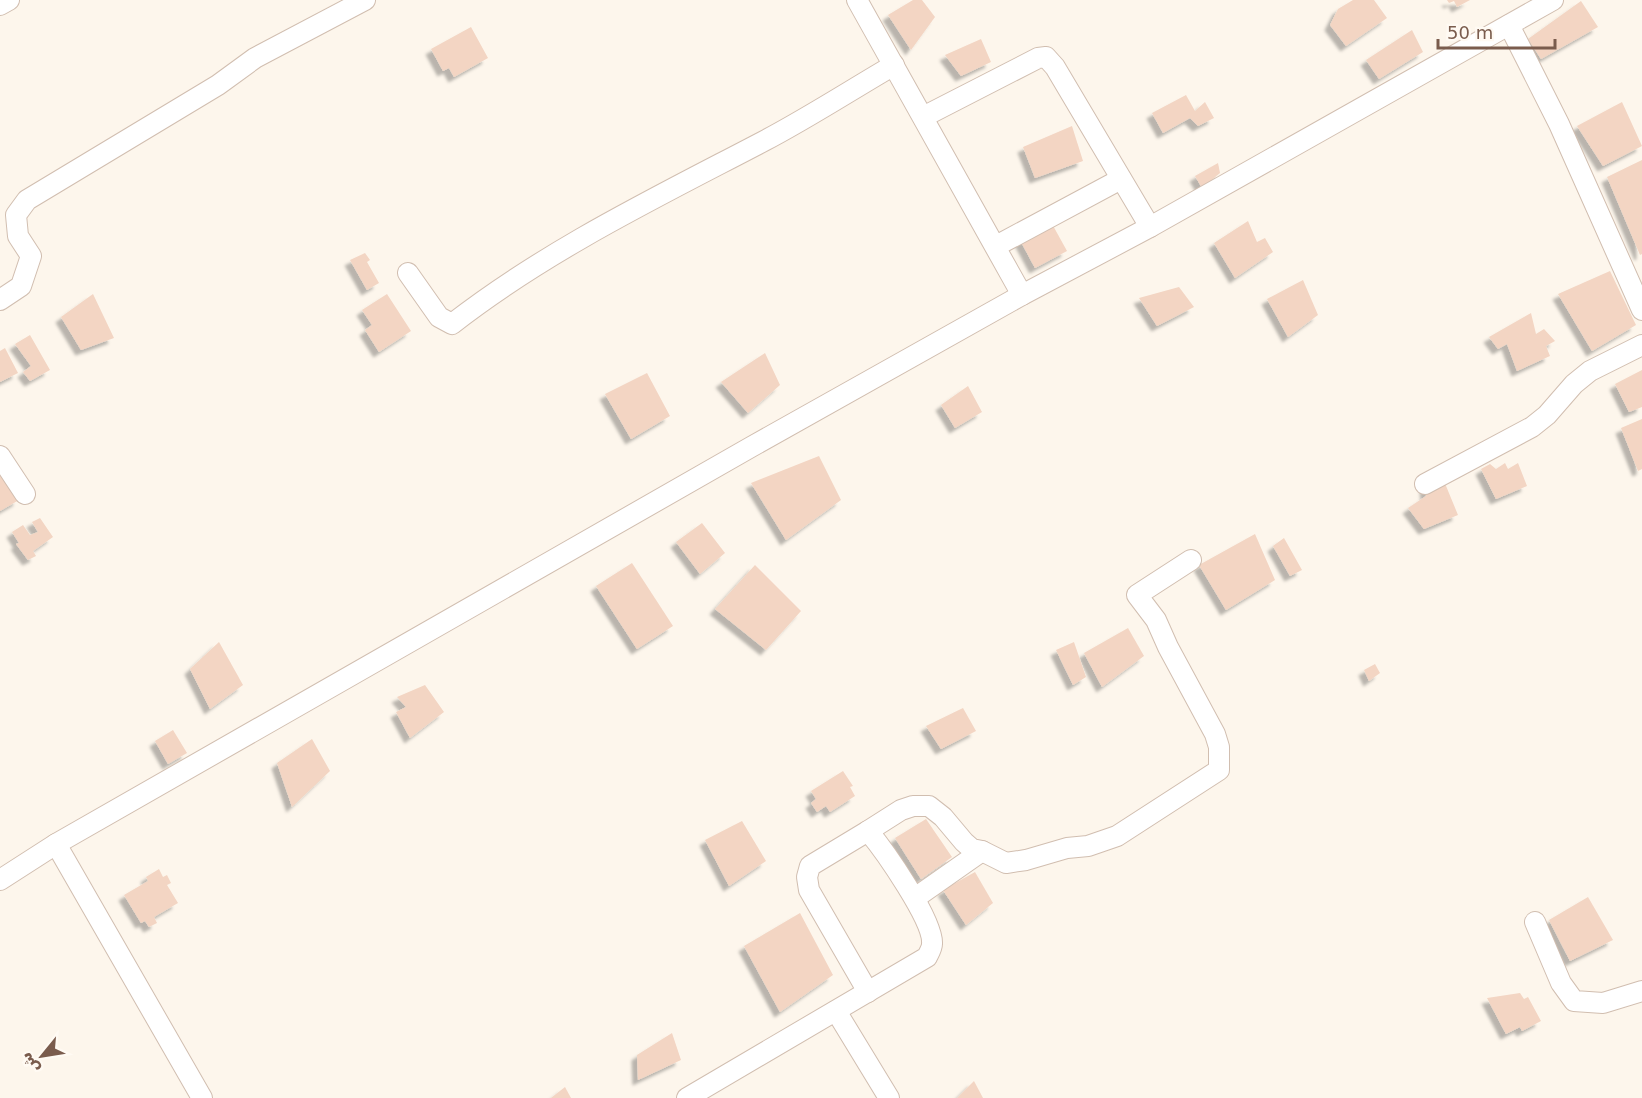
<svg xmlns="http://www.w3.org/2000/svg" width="1642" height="1098" font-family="'DejaVu Sans',Cairo,sans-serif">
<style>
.building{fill:#f3d5c3;filter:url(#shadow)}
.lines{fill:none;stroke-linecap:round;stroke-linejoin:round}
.minor-casing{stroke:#d1beb0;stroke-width:22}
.minor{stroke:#fff;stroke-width:20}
</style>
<defs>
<filter id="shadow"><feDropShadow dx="-5.5" dy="5.5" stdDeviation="1.5" flood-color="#0004"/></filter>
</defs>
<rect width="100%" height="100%" fill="#fdf6ec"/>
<g class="building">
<path d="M913 0H922L935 17 911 50 888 15Z"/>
<path d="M1353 0H1374L1387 18 1346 46 1330 25 1338 9Z"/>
<path d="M1447 0H1470L1457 7 1454 1 1449 3Z"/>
<path d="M1581 1 1598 27 1541 59 1528 39Z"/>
<path d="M471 27 488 58 454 77 449 68 443 71 431 49Z"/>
<path d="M1412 30 1423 52 1379 79 1366 60Z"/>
<path d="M981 39 991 62 961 76 945 55Z"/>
<path d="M1186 95 1195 111 1205 102 1214 118 1198 126 1190 118 1163 133 1152 113Z"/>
<path d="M1622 102 1642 146 1603 166 1577 126Z"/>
<path d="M1072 126 1083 161 1035 178 1023 147Z"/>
<path d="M1642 160V254L1640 255 1607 177Z"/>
<path d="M1218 163 1220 173 1202 188 1195 176Z"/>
<path d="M1248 221 1257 242 1265 238 1273 252 1235 278 1214 243Z"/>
<path d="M1051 222 1067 251 1035 268 1020 240Z"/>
<path d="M365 253 370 260 367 262 379 283 367 290 350 260Z"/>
<path d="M1610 271 1636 325 1592 351 1558 294Z"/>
<path d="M1303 280 1318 315 1288 337 1267 299Z"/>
<path d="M1179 287 1194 307 1157 326 1139 298Z"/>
<path d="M93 294 114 338 81 350 61 317Z"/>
<path d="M387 294 411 331 379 352 365 330 372 325 362 310Z"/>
<path d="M1531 313 1536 334 1544 329 1555 341 1546 346 1550 356 1517 371 1507 344 1498 349 1489 337Z"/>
<path d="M30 335 50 370 30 381 23 372 31 366 15 344Z"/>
<path d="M5 348 18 373 0 382V351Z"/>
<path d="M765 353 780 385 748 413 721 382Z"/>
<path d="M1642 370V407L1629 412 1615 384Z"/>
<path d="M647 373 670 416 631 439 605 394Z"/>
<path d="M968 386 982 412 955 428 941 405Z"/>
<path d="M1642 419V469L1638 471 1621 428Z"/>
<path d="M819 456 841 500 786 540 751 483Z"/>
<path d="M1505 463 1508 469 1518 463 1527 486 1496 499 1481 469 1490 464 1496 469Z"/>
<path d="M0 466 19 500 0 511Z"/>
<path d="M1444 481 1458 515 1424 529 1408 508 1426 496 1425 484Z"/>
<path d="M40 518 53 537 33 551 36 556 28 560 16 544 19 543 12 532 23 525 30 535 38 532 32 522Z"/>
<path d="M702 523 725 553 700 574 676 542Z"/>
<path d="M1255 534 1275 580 1226 610 1199 565Z"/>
<path d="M1284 538 1302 570 1290 576 1273 546Z"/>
<path d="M632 563 673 626 637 649 596 586Z"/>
<path d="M755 565 801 611 766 650 715 609Z"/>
<path d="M1128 628 1144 656 1102 687 1084 653Z"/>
<path d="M219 642 243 685 210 709 190 669Z"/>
<path d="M1074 642 1086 677 1073 685 1056 650Z"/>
<path d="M1375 664 1380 673 1369 681 1364 670Z"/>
<path d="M425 685 444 712 410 738 396 712 406 707 397 697Z"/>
<path d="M963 708 976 731 941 749 926 726Z"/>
<path d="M173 730 187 753 168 764 155 741Z"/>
<path d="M312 739 330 771 292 807 277 763Z"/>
<path d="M843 771 853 786 850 787 855 796 830 812 826 806 817 812 811 803 816 799 811 791Z"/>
<path d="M926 819 952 857 921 879 895 838Z"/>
<path d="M742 821 766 861 729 886 705 840Z"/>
<path d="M159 869 163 877 167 875 171 883 167 885 178 903 154 917 157 923 149 927 145 921 141 923 124 895 148 881 146 877Z"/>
<path d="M975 872 993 903 966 925 943 890Z"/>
<path d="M1588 897 1613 940 1570 961 1549 920Z"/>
<path d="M800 913 833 975 780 1012 744 946Z"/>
<path d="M1520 993 1524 999 1528 997 1541 1021 1522 1031 1520 1027 1506 1034 1487 998Z"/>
<path d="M672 1033 681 1060 638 1080 637 1055Z"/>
<path d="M974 1081 983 1098H957Z"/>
<path d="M565 1087 571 1098H551Z"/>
</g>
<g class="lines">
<g class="minor-casing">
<g id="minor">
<path d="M857 0 1022 295"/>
<path d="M0 5 9 0"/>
<path d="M1509 25 1559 124 1642 310"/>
<path d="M923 117 1038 58 1046 57 1055 67 1150 227"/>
<path d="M996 246 1121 179"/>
<path d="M408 273 439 317 452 324C547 250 657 197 764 141 808 118 851 90 894 65"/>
<path d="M0 300 21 286 31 256 18 236 16 215 27 200 218 85 255 58 365 0"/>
<path d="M0 456 25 494"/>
<path d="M1425 484 1532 427 1547 415 1574 384 1590 371 1642 345"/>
<path d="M56 844 202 1098"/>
<path d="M0 880 56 844 751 447 1022 295 1150 227 1553 0"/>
<path d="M915 898 982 851"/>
<path d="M1535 922 1561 983 1574 1001 1603 1003 1642 991"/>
<path d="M868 992 809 890 807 877 810 866 868 831"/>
<path d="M836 1011 889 1098"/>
<path d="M687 1098 927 957C929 953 932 948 932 944 934 921 884 850 868 831L901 810 913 806H929L943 817 964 842 972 849 982 851 1006 863 1026 860 1067 848 1088 846 1117 836 1219 770V747L1215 734 1168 647 1156 620 1137 595 1191 560"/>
</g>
</g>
<use href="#minor" class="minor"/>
</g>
<g transform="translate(42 1056) rotate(240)" stroke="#fffaf3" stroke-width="4.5" paint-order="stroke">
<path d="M0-4.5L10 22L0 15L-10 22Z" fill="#7a5c4d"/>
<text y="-9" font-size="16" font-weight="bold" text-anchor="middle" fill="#7a5c4d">ش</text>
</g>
<path d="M1438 39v9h117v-9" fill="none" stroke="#7a5c4d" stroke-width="3"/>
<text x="1447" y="39" font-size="18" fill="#7a5c4d" stroke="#fffaf3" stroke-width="4.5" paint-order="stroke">50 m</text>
</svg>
